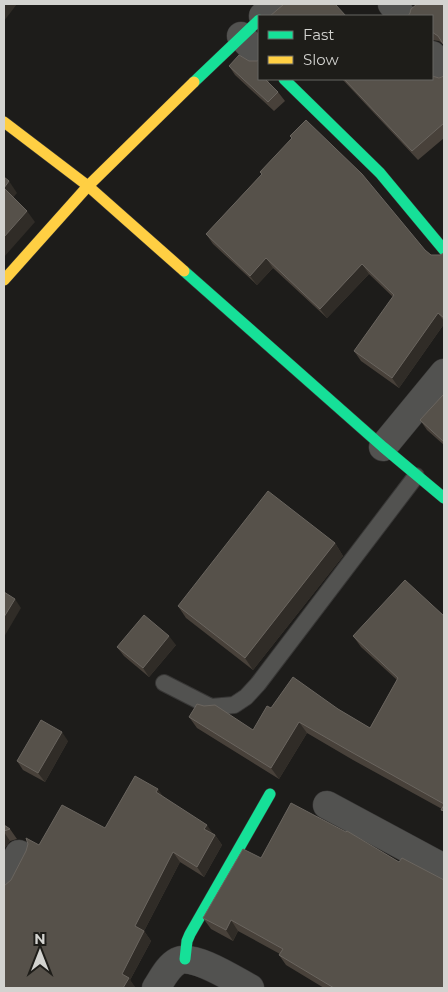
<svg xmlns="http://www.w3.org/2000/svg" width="448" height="992" font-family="Montserrat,sans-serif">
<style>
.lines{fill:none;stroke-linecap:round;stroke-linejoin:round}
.lane-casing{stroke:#383736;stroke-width:18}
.street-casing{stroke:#383736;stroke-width:29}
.fast-casing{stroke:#383736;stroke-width:12}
.slow-casing{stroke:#383736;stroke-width:12}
.lane{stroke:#525250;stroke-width:16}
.street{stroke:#525250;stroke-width:28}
.fast{stroke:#16e098;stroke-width:11}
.slow{stroke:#ffcf43;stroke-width:11}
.wall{fill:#48413a}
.shaded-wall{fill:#302c27}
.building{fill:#56514a;stroke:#6a655f}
</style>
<rect width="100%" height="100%" fill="#1d1c1a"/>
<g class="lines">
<g class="lane-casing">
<path id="lane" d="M164 683 211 707 234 705 246 697 258 684 416 476"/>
</g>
<g class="street-casing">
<g id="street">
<path d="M392 4 402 16"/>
<path d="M263 16 277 4"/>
<path d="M241 36 259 55"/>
<path d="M432 55 444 71"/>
<path d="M383 447 444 373"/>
<path d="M327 805 444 868"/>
<path d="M4 882 19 854"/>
<path d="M156 988C162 979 168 966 178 961 193 953 235 980 250 988"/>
</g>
</g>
<g class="fast-casing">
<g id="fast">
<path d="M284 79 380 173 444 250"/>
<path d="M194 82 259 20"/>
<path d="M184 271 383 447 444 498"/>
<path d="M185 959 187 941 190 934 270 794"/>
</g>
</g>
<g class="slow-casing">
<g id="slow">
<path d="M4 122 88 186 184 271"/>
<path d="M4 280 88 186 194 82"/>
</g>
</g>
<use href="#lane" class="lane"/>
<use href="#street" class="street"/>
<use href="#fast" class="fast"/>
<use href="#slow" class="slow"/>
</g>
<g class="wall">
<path d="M432 16 444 45 439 41 432 40Z"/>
<path d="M229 66 269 79V83L278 92 285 101 274 111 235 75Z"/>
<path d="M444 76V138L418 160 342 79H432Z"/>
<path d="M260 172 425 250 431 255H440L444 253V324L399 388 361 361 354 351 393 297 369 274 327 318 273 268 257 285 213 244 206 234 262 174Z"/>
<path d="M444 396V445L427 430 420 420Z"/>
<path d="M335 543 343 556 253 670 186 618 178 606Z"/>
<path d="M444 616V814L442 809 353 760 307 733 279 779 197 728 189 717 253 730 271 708 338 709 370 728 397 680 361 647 353 636Z"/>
<path d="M176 645 149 677 124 656 117 647Z"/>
<path d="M68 741 45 782 23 770 17 761Z"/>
<path d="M164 798 215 835 222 845 204 877 180 862 144 931 151 941 130 980 135 988H4L5 886 11 880 39 845 105 828Z"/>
<path d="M4 825 10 829 17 839 10 841 4 849Z"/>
<path d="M243 849 444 988H324L286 965 279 955 280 954 238 931 233 941 211 929 203 918Z"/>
</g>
<g class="shaded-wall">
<path d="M4 4H17L4 21Z"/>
<path d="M265 79H269V84Z"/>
<path d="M9 181 17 193 12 199 4 188Z"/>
<path d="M27 211 35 222 4 257V237Z"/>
<path d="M266 258 273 268 257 285 250 276Z"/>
<path d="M362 264 369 274 327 318 320 309Z"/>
<path d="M438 313 444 321V324L399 388 392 378Z"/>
<path d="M335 543 343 556 253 670 245 658Z"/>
<path d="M15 599 21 608 4 637V617Z"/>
<path d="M169 636 176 645 149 677 143 668Z"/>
<path d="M299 722 307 733 279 779 271 768Z"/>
<path d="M62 732 68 741 45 782 38 773Z"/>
<path d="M158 789 165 799 156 792Z"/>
<path d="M207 825 214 835 204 829Z"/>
<path d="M4 832 10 841 4 849Z"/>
<path d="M215 835 222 845 204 877 197 867Z"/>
<path d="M173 852 180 862 144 931 151 941 130 980 136 988H123L122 974 135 926Z"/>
<path d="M231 920 238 931 233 941 226 930Z"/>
</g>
<g class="building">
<path d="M284 4H335L346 16H270Z"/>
<path d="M417 4H444V45L438 36 432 32V16H408L410 13 411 9Z"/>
<path d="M239 55 249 61H257L259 60V79H265L278 92 268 102 229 66Z"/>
<path d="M432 76 439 78 444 76V123L412 151 344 79H432Z"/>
<path d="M306 120 362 174 425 250 431 255H440L444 253V318L438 313 392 378 354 351 394 295 362 264 320 309 266 258 250 276 206 234 262 174 260 172 292 138 290 136Z"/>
<path d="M4 177 9 181 4 188Z"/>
<path d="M4 188 27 211 4 237Z"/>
<path d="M443 395 444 396V442L420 420Z"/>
<path d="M268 491 335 543 245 658 178 606Z"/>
<path d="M405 580 444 616V804L346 749 299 722 271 768 189 717 197 704 204 706 215 705 253 730 267 706 271 708 293 677 338 709 370 728 398 678 353 636Z"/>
<path d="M4 592 15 599 4 617Z"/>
<path d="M144 615 169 636 143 668 117 647Z"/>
<path d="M41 720 62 732 38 773 17 761Z"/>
<path d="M135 776 158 789 156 792 207 825 204 829 215 835 197 867 173 852 135 926 144 931 122 974 129 978 123 988H4V886L11 880 26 851 28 844 26 838 39 845 62 805 105 828Z"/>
<path d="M291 803 346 832 347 831 399 862 402 858 444 880V988H334L279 955 283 949 231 920 226 930 203 918 243 849 261 858Z"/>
<path d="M444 805V811L441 810Z"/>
<path d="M4 825 10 829 4 831Z"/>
</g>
<rect width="448" height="992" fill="none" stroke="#d3d3d0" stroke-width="10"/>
<rect x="258" y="15" width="175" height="65" fill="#1e1d19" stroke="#666662"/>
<rect x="268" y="31" width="25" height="8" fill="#16e098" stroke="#666662"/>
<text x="303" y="40" font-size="15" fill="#d3d3d0">Fast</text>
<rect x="268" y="56" width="25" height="8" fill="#ffcf43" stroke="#666662"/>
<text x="303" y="65" font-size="15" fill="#d3d3d0">Slow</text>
<g transform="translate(40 952)" stroke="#1e1d19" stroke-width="4" paint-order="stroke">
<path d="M0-4L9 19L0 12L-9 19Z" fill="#d3d3d0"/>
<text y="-8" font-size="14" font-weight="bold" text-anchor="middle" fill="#d3d3d0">N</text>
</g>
</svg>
